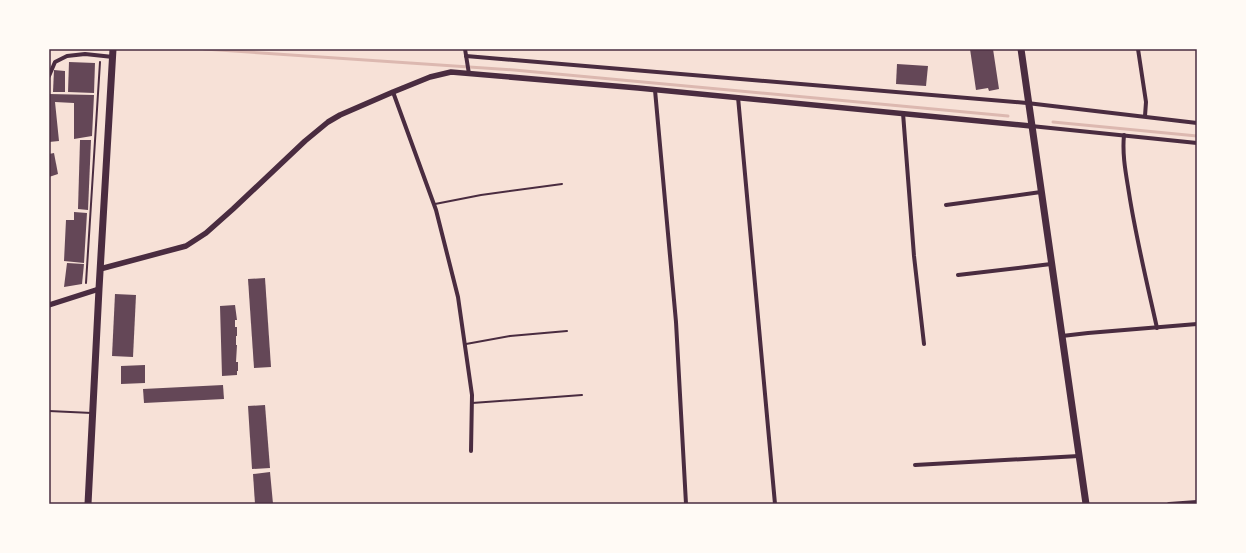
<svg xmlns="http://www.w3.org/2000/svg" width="1246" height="553" font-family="'Noto Sans',sans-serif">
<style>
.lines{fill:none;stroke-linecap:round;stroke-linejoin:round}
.stream{stroke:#dcb8b0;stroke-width:3}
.building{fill:#644757}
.path{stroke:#4a2c40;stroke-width:2}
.service{stroke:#4a2c40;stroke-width:2}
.minor{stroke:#4a2c40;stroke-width:4}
.tertiary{stroke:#4a2c40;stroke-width:5.5}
.primary{stroke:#4a2c40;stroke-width:7}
.neatline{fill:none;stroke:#4a2c40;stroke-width:1.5}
</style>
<rect width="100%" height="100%" fill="#f7e1d7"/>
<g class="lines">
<g class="stream">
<path d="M204 49 514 70 1008 116"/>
<path d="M1053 122 1197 136"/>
</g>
</g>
<g class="building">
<path d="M970 49H993L999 89 989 91 988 88 976 90Z"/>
<path d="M69 62 95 63 94 93 68 92Z"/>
<path d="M897 64 928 66 926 86 896 84Z"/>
<path d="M54 70 65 71V92H53Z"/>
<path d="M49 94 94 95 92 136 74 139V103L55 102 59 141 49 142Z"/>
<path d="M80 140H91L88 210 78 209Z"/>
<path d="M54 153 58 174 49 177V154Z"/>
<path d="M74 212 87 213 84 263 64 261 66 220H74Z"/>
<path d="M67 263 84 264 82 284 64 287Z"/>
<path d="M265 278 271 367 254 368 248 279Z"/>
<path d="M115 294 136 295 133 357 112 356Z"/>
<path d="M235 305 237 320H235V327H237V336H236V345H237L236 362H238V371H237V375L222 376 220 306Z"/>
<path d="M145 365V383L121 384V366Z"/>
<path d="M223 385 224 399 144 403 143 389Z"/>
<path d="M265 405 270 468 252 469 248 406Z"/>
<path d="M270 472 273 504H255L253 474Z"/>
</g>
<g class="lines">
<path class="path" d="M86 283 100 62"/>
<g class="service">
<path d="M435 204 481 195 562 184"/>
<path d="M466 344 510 336 567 331"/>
<path d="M472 403 582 395"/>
<path d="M49 411 92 413"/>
</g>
<g class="minor">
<path d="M465 49 469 74"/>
<path d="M1138 49 1146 102 1145 116"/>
<path d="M466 56 1027 103 1197 123"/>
<path d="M49 76 55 62 67 56 85 54 113 57"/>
<path d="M655 90 676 322 686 504"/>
<path d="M393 92 436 210 458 297 472 395 471 451"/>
<path d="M738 97 775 504"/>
<path d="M903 113 914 256 924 344"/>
<path d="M1031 126 1197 143"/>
<path d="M1124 135C1122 155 1126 174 1129 193 1136 238 1147 283 1157 328"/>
<path d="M946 205 1041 192"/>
<path d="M958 275 1051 264"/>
<path d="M1062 336 1088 333 1197 324"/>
<path d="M915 465 1079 456"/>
<path d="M1169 504 1197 502"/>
</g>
<g class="tertiary">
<path d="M100 269 186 246 206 233 233 209 305 141 328 122 340 115 393 92 430 77 451 72 638 88 1031 126"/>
<path d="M49 305 99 289"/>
</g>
<g class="primary">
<path d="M1021 49 1086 504"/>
<path d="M88 504 99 289 113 49"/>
</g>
</g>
<rect width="1246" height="553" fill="none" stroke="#fffaf5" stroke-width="100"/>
<rect x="50" y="50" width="1146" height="453" class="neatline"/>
</svg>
